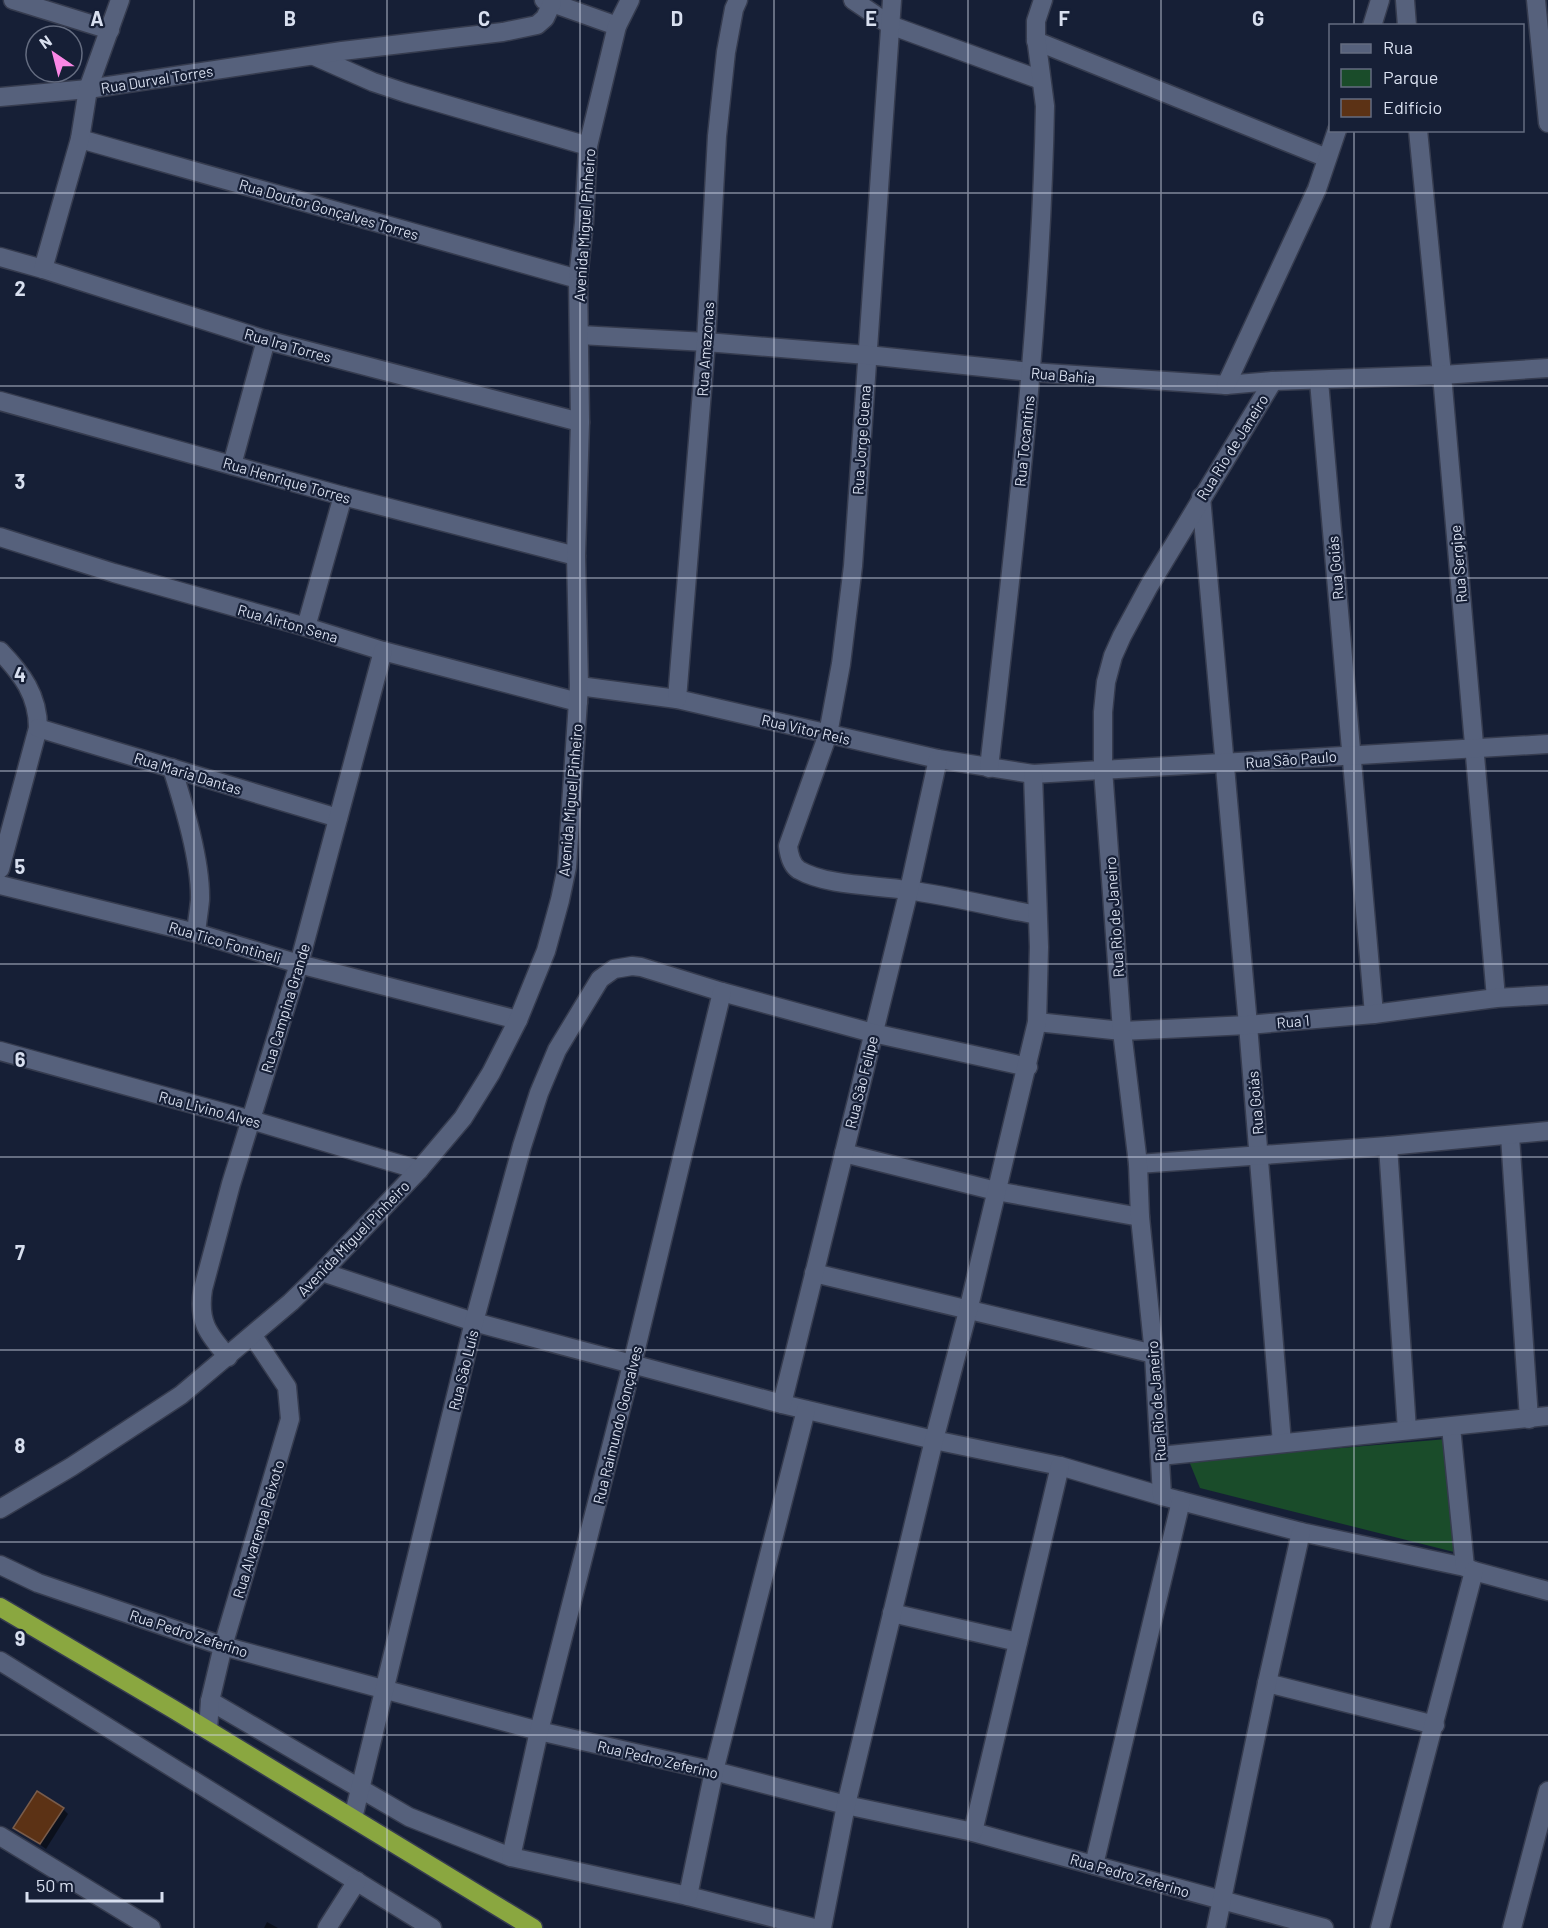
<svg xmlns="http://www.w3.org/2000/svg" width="1548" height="1928" font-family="Barlow,sans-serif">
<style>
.green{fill:#1a4c2a}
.shadow{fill:#0007}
.building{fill:#5c3215;stroke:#795c4b;stroke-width:1.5}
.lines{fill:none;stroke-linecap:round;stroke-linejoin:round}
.street-casing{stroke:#363c4f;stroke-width:21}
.secondary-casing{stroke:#363c4f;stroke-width:21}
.highway-casing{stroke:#363c4f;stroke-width:21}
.street{stroke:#56617c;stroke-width:18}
.secondary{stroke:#56617c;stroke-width:18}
.highway{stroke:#8aa740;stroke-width:18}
.grid{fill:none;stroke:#d8dfef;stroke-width:1.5;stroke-opacity:0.55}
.labels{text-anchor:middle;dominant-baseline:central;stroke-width:4.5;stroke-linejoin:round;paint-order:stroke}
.street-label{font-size:15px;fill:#d8dfef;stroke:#161f36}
.grid-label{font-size:20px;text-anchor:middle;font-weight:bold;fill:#d8dfef;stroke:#161f36;stroke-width:4.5;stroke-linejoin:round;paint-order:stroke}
</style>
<rect width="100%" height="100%" fill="#161f36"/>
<path class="green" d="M1447 1439 1458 1553 1200 1488 1189 1461Z"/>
<g class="shadow">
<path d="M63 1809 68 1814 46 1849 15 1827Z"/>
<path d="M267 1922 278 1928H264Z"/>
</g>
<path class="building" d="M37 1791 64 1808 40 1844 13 1828Z"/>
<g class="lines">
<g class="street-casing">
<g id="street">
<path d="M13 0 110 30"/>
<path d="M544 0 617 26"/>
<path d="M853 0 890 25 1041 80"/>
<path d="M892 0 853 566 841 664 828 734 788 846C789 855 791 865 799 870 827 886 875 885 907 890 951 896 994 907 1037 915"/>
<path d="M1405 0 1407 26"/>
<path d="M1536 0 1548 123"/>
<path d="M1372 26 1380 0"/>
<path d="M1036 41 1327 158"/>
<path d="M314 56 373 82 406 93 588 146"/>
<path d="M0 97 88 89 342 51 503 32 537 25 545 18 552 3"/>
<path d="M1418 130 1442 375 1496 998"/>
<path d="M80 139 578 279"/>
<path d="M0 257 43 269 266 340 580 422"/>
<path d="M43 269 80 139 88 89 120 0"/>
<path d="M580 335 706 342 867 355 1031 372 1226 385 1273 381 1442 375 1548 368"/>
<path d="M1319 381 1374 1014"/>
<path d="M1226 385 1317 189 1337 130"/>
<path d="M0 401 343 496 576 556"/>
<path d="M232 465 266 340"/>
<path d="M1201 497 1248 1025 1282 1443"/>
<path d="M0 537 114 573 306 627 383 651 578 702"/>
<path d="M306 627 343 496"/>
<path d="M0 651C22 674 38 695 38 728L0 869"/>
<path d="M579 686 677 699 938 759 1033 774 1548 744"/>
<path d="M677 699 706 342 717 136 726 52 734 9 738 0"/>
<path d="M38 728 338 818"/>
<path d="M172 768C184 806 201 861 200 900 199 911 197 922 196 933"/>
<path d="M989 768C1014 548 1041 327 1045 106L1036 37V21L1043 0"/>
<path d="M0 885 196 933 299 964 518 1020"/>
<path d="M1037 1022 1122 1031 1248 1025 1374 1014 1496 998 1548 995"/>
<path d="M0 1051 251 1120 419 1170"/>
<path d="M1510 1136 1529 1419"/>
<path d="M1388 1146 1407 1430"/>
<path d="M844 1153 996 1191 1140 1217"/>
<path d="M1138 1164 1388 1146 1548 1131"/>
<path d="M322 1272 474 1322 782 1404 934 1440 1060 1466 1162 1496 1301 1532 1465 1567 1474 1571 1548 1591"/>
<path d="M814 1273 1154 1354"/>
<path d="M228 1357C207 1333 198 1321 203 1289L231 1184 299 964 383 651"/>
<path d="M782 1404 909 890 938 759"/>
<path d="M1451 1427 1465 1567"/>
<path d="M1160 1456 1548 1416"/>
<path d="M1162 1496 1154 1354 1140 1217 1138 1164 1122 1031 1103 769V712L1106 682 1113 656 1122 636 1149 586 1273 381"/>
<path d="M0 1565 38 1583 223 1646 539 1731 714 1771 846 1805 973 1832 1324 1928"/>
<path d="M892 1613 1018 1642"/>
<path d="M0 1661 432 1928"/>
<path d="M1267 1683 1435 1725"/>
<path d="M210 1701 409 1817 511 1857 688 1896 814 1928"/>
<path d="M208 1730 210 1701 223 1646 290 1419 287 1387 253 1336"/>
<path d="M353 1818 474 1322 522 1146 539 1093 557 1050 600 979 614 969 632 966 641 967 722 992 873 1033 1028 1067"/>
<path d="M973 1832 1060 1466"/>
<path d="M0 1836 151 1928"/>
<path d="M511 1857 539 1731 632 1365 722 992"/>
<path d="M1094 1865 1181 1501"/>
<path d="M688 1896 714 1771 806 1410"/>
<path d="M327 1928 357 1881"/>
<path d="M822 1928 846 1805 934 1440 968 1311 1037 1022 1039 947 1033 774"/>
<path d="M1216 1928 1267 1683 1301 1532"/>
<path d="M1380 1928 1474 1571"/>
<path d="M1512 1928 1548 1791"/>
</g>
</g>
<g class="secondary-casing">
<path id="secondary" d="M0 1509 71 1467 181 1395 291 1302 322 1272 419 1170 463 1118 491 1073 518 1020 546 951 560 900 567 867 579 686 576 556 580 422 578 279 584 223 588 146 617 26 630 0"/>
</g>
<g class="highway-casing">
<path id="highway" d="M0 1607 173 1709 533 1928"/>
</g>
<use href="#street" class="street"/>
<use href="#secondary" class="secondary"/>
<use href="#highway" class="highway"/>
</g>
<path class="grid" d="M194 0V1928M387 0V1928M580 0V1928M774 0V1928M968 0V1928M1161 0V1928M1354 0V26M1354 130V1928M0 193H1548M0 386H1548M0 578H1548M0 771H1548M0 964H1548M0 1157H1548M0 1350H1548M0 1542H1548M0 1735H1548"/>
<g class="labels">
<g class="street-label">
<text transform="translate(157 79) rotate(-9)">Rua Durval Torres</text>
<text transform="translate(329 209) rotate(16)">Rua Doutor Gonçalves Torres</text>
<text transform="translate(584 225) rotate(-86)">Avenida Miguel Pinheiro</text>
<text transform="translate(288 345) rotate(16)">Rua Ira Torres</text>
<text transform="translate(705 349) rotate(-86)">Rua Amazonas</text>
<text transform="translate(1063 375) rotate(5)">Rua Bahia</text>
<text transform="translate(861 440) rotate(-86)">Rua Jorge Guena</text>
<text transform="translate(1024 441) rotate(-84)">Rua Tocantins</text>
<text transform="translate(1232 447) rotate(-58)">Rua Rio de Janeiro</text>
<text transform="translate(287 480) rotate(16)">Rua Henrique Torres</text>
<text transform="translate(1458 564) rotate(-95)">Rua Sergipe</text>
<text transform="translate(1335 568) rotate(-95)">Rua Goiás</text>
<text transform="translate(288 623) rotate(16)">Rua Airton Sena</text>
<text transform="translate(806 729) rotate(13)">Rua Vitor Reis</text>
<text transform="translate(1291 759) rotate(-4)">Rua São Paulo</text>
<text transform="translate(188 773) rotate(17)">Rua Maria Dantas</text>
<text transform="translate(570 800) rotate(-85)">Avenida Miguel Pinheiro</text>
<text transform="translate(1114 917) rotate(-94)">Rua Rio de Janeiro</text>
<text transform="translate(225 942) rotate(16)">Rua Tico Fontineli</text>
<text transform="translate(285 1008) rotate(-73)">Rua Campina Grande</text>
<text transform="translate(1293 1021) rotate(-5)">Rua 1</text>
<text transform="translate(861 1082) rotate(-76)">Rua São Felipe</text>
<text transform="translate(1255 1103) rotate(-95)">Rua Goiás</text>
<text transform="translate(210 1109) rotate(15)">Rua Livino Alves</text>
<text transform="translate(353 1238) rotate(-46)">Avenida Miguel Pinheiro</text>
<text transform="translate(463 1370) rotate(-76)">Rua São Luís</text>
<text transform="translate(1156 1401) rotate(-94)">Rua Rio de Janeiro</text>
<text transform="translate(617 1425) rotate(-76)">Rua Raimundo Gonçalves</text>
<text transform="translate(258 1529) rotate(-73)">Rua Alvarenga Peixoto</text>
<text transform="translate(189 1633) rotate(18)">Rua Pedro Zeferino</text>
<text transform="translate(658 1759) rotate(13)">Rua Pedro Zeferino</text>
<text transform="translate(1130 1875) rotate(16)">Rua Pedro Zeferino</text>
</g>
</g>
<g class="grid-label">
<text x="97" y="26">A</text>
<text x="290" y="26">B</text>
<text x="484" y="26">C</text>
<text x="677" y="26">D</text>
<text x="871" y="26">E</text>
<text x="1064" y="26">F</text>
<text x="1258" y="26">G</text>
<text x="20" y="296">2</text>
<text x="20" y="489">3</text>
<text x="20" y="682">4</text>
<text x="20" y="874">5</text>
<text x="20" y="1067">6</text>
<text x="20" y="1260">7</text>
<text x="20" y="1453">8</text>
<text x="20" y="1646">9</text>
</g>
<rect x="1329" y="24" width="195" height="108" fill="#161f36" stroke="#646c80" stroke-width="1.5"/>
<rect x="1341" y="44" width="30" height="9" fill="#56617c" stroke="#646c80" stroke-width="1.5"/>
<text x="1383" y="54" font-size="18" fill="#d8dfef">Rua</text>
<rect x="1341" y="69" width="30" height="18" fill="#1a4c2a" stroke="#646c80" stroke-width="1.5"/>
<text x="1383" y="84" font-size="18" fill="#d8dfef">Parque</text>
<rect x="1341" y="99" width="30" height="18" fill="#5c3215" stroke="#646c80" stroke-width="1.5"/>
<text x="1383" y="114" font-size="18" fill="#d8dfef">Edifício</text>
<g transform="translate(54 54) rotate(325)"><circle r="28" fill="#161f36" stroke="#646c80" stroke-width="1.5"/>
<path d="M0-4.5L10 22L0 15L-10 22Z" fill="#fb87e6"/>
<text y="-9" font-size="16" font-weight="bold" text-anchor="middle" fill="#d8dfef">N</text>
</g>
<path d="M27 1892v9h135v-9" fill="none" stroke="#d8dfef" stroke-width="3"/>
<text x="36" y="1892" font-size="18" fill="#d8dfef" stroke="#161f36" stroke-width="4.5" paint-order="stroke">50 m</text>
</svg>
